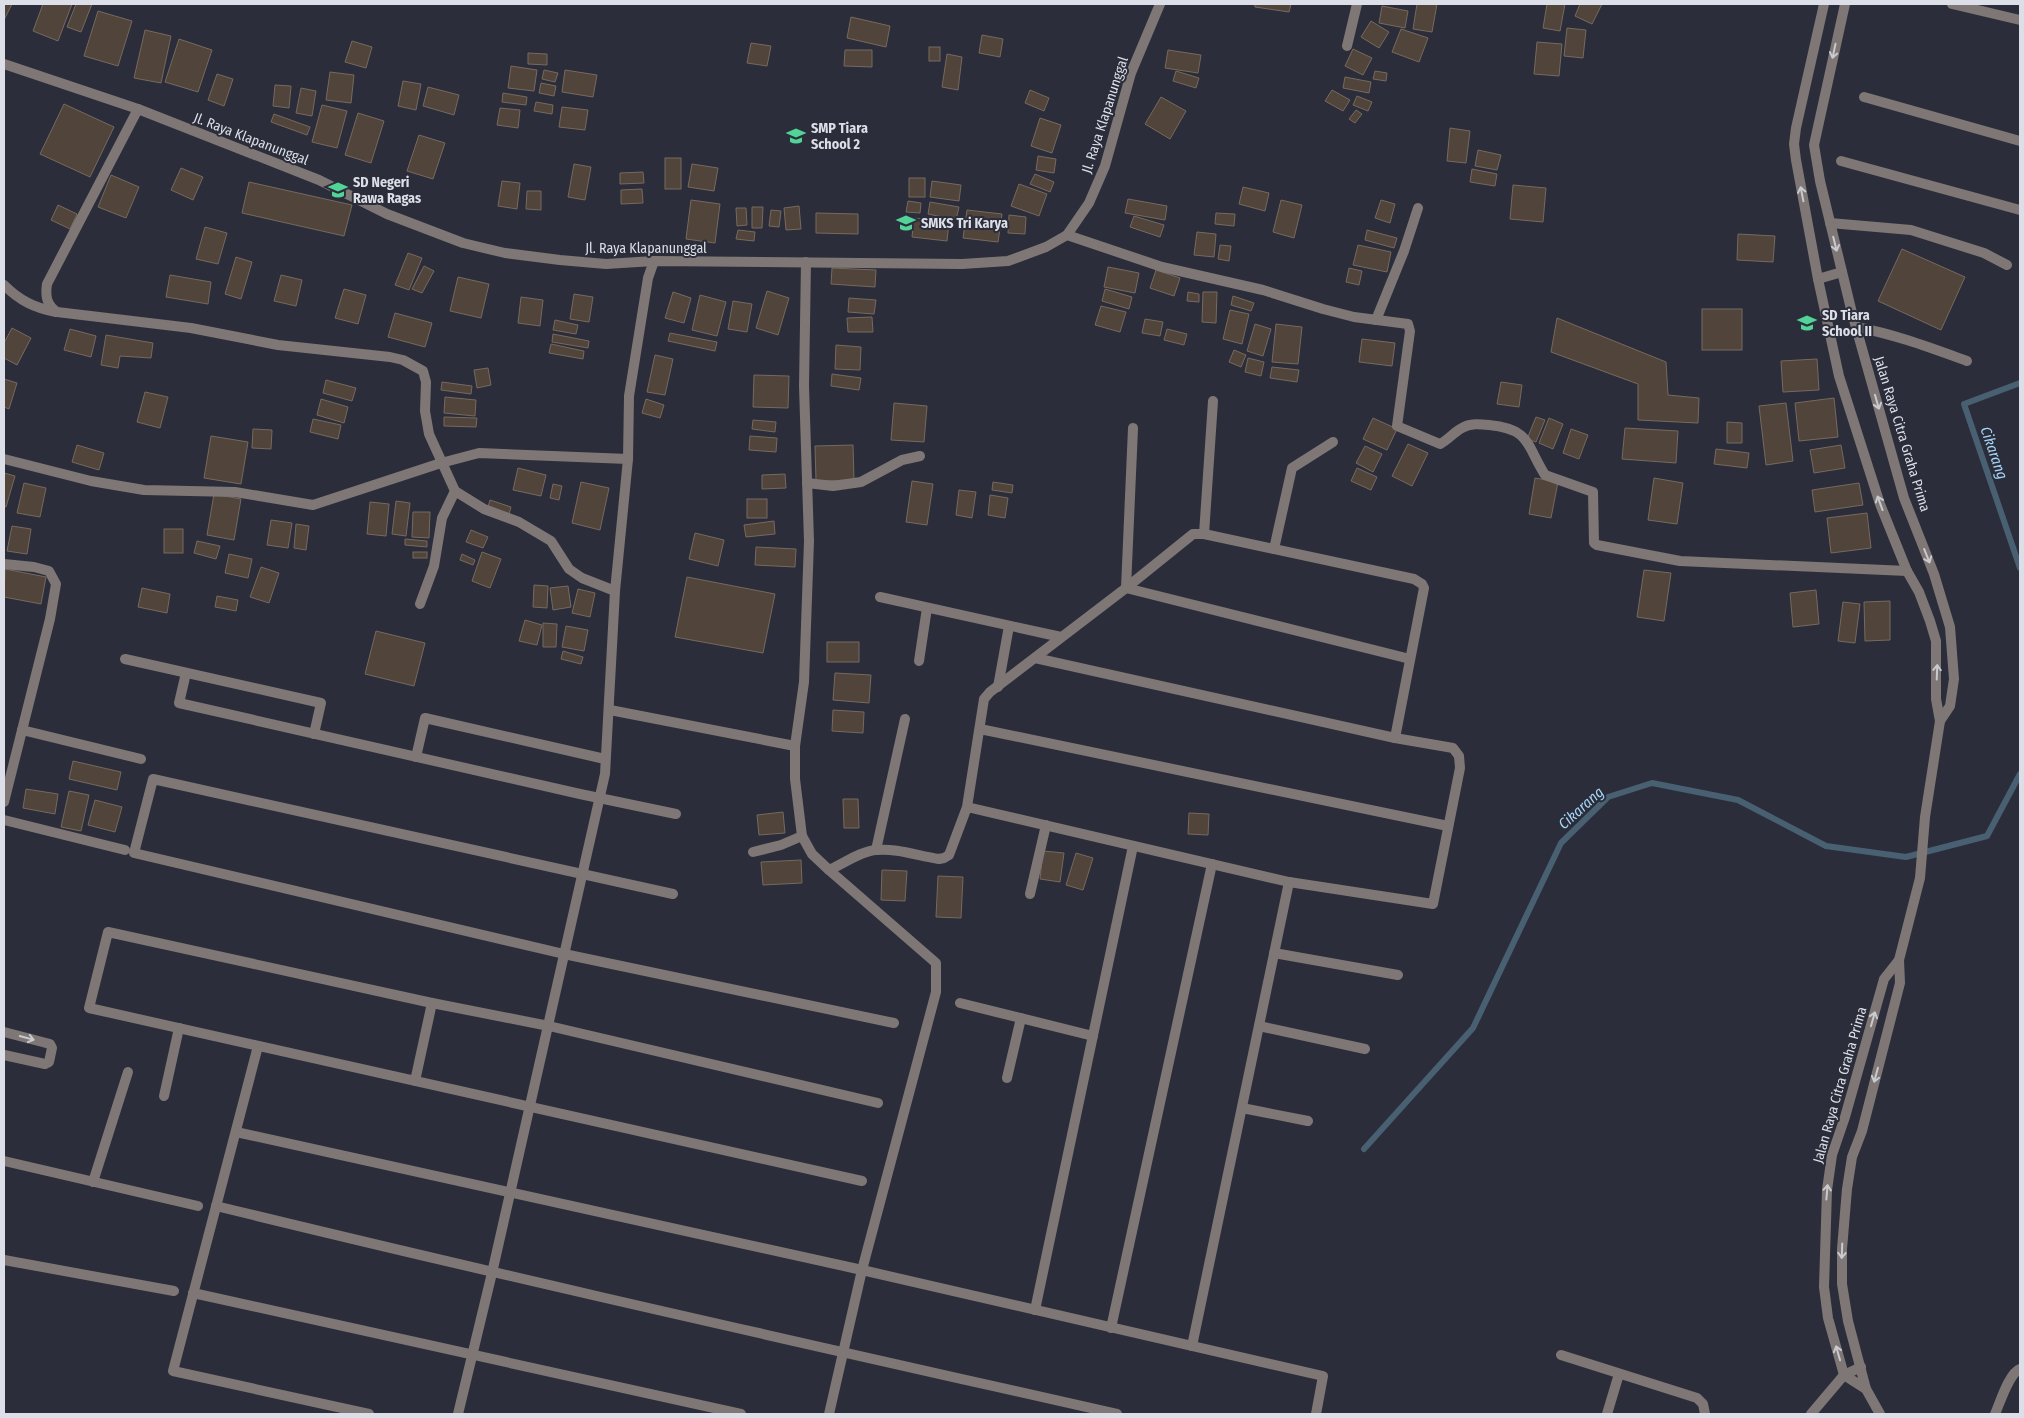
<svg xmlns="http://www.w3.org/2000/svg" width="2024" height="1418" font-family="'Fira Sans Condensed',sans-serif">
<style>
.lines{fill:none;stroke-linecap:round;stroke-linejoin:round}
.stream{stroke:#486072;stroke-width:6}
.building{fill:#50443b;stroke:#76695f}
.service{stroke:#7f7775;stroke-width:10}
.minor{stroke:#7f7775;stroke-width:10}
.tertiary{stroke:#7f7775;stroke-width:10}
.oneway{stroke:#c9cad0}
.labels{text-anchor:middle;dominant-baseline:central;stroke-width:4;stroke-linejoin:round;paint-order:stroke}
.street-label{font-size:14px;fill:#dcdfe7;stroke:#2b2e3a}
.poi-label{font-size:14px;font-weight:bold;fill:#dcdfe7;stroke:#2b2e3a;text-anchor:start}
.water-label{font-size:15px;font-style:italic;fill:#a5d5f8;stroke:#2b2e3a}
</style>
<rect width="100%" height="100%" fill="#2b2e3a"/>
<g class="lines">
<g class="stream">
<path d="M2020 383 1964 404 2020 568"/>
<path d="M1364 1149 1473 1028 1561 843 1608 797 1652 783 1738 800 1826 846 1906 857 1987 836 2020 774"/>
</g>
</g>
<g class="building">
<path d="M4 4H12L4 20Z"/>
<path d="M43 4H72L58 41 33 31Z"/>
<path d="M76 4H92L81 32 67 27Z"/>
<path d="M1255 4H1291L1289 12 1255 7Z"/>
<path d="M1417 4H1437L1432 32 1413 29Z"/>
<path d="M1547 4H1565L1560 31 1543 28Z"/>
<path d="M1580 4H1602L1592 24 1575 16Z"/>
<path d="M1382 6 1408 11 1405 28 1379 23Z"/>
<path d="M98 11 132 21 118 66 84 56Z"/>
<path d="M851 17 890 26 886 47 847 38Z"/>
<path d="M1371 21 1389 32 1379 48 1361 37Z"/>
<path d="M1567 28 1586 30 1583 58 1564 56Z"/>
<path d="M1401 29 1428 38 1419 62 1392 52Z"/>
<path d="M145 30 171 36 161 83 134 78Z"/>
<path d="M982 35 1003 39 1000 57 979 53Z"/>
<path d="M179 39 212 50 198 92 165 82Z"/>
<path d="M352 41 372 47 366 68 345 62Z"/>
<path d="M1537 42 1562 44 1559 76 1534 74Z"/>
<path d="M751 43 771 46 767 66 747 63Z"/>
<rect x="929" y="47" width="11" height="14"/>
<path d="M1353 49 1372 58 1363 75 1345 66Z"/>
<path d="M845 50H872V67L844 66Z"/>
<path d="M1168 50 1201 55 1198 73 1165 68Z"/>
<path d="M528 53 547 54V65L528 64Z"/>
<path d="M947 54 962 57 958 90 942 87Z"/>
<path d="M511 66 537 70 534 91 508 88Z"/>
<path d="M544 70 558 73 555 82 542 79Z"/>
<path d="M565 70 597 75 593 97 562 92Z"/>
<path d="M1176 71 1199 78 1196 88 1173 81Z"/>
<path d="M1375 71 1387 73 1386 81 1373 79Z"/>
<path d="M330 72 354 75 351 103 326 100Z"/>
<path d="M217 74 233 79 224 106 208 100Z"/>
<path d="M1345 77 1371 82 1369 93 1343 88Z"/>
<path d="M403 81 421 84 416 110 398 106Z"/>
<path d="M541 83 556 86 554 96 539 93Z"/>
<path d="M275 85 291 86 289 108 273 106Z"/>
<path d="M428 87 459 95 454 115 423 106Z"/>
<path d="M301 88 316 91 312 116 296 113Z"/>
<path d="M1030 90 1049 98 1044 111 1025 103Z"/>
<path d="M1332 90 1350 100 1343 111 1325 101Z"/>
<path d="M503 93 527 97 526 105 502 102Z"/>
<path d="M1357 96 1372 102 1368 111 1353 105Z"/>
<path d="M1161 97 1186 111 1170 139 1145 124Z"/>
<path d="M536 102 553 105 552 114 534 111Z"/>
<path d="M64 104 114 127 90 177 40 154Z"/>
<path d="M322 105 347 111 337 148 312 142Z"/>
<path d="M562 107 588 110 585 130 559 127Z"/>
<path d="M500 108 520 110 518 128 497 125Z"/>
<path d="M1356 110 1362 114 1355 123 1349 119Z"/>
<path d="M358 113 384 121 371 163 345 155Z"/>
<path d="M274 114 310 127 307 135 271 122Z"/>
<path d="M1040 118 1061 125 1052 153 1031 146Z"/>
<path d="M1450 128 1470 131 1466 163 1447 161Z"/>
<path d="M419 135 445 143 433 179 407 171Z"/>
<path d="M1478 150 1501 155 1497 170 1475 166Z"/>
<path d="M1038 156 1056 159 1054 173 1036 170Z"/>
<rect x="665" y="158" width="16" height="31"/>
<path d="M574 164 591 167 585 200 568 197Z"/>
<path d="M692 164 718 168 714 191 688 187Z"/>
<path d="M181 168 203 177 193 200 171 190Z"/>
<path d="M1472 169 1497 174 1495 186 1470 182Z"/>
<path d="M643 172 644 183 620 184V173Z"/>
<path d="M1035 174 1054 182 1050 192 1030 184Z"/>
<path d="M111 175 139 187 126 218 98 207Z"/>
<rect x="909" y="178" width="16" height="19"/>
<path d="M502 181 520 183 517 209 498 206Z"/>
<path d="M932 181 961 185 959 201 930 197Z"/>
<path d="M249 182 352 205 344 236 242 213Z"/>
<path d="M1019 184 1047 194 1039 216 1011 206Z"/>
<path d="M1513 185 1546 188 1543 222 1510 219Z"/>
<path d="M1243 187 1269 193 1265 211 1239 204Z"/>
<path d="M642 189 643 203 621 204V190Z"/>
<path d="M527 191H541V210L526 209Z"/>
<path d="M1128 199 1167 206 1165 220 1125 213Z"/>
<path d="M691 200 720 204 715 243 686 239Z"/>
<path d="M1281 200 1302 205 1294 238 1273 232Z"/>
<path d="M1381 200 1395 204 1390 223 1375 218Z"/>
<path d="M908 201 921 203 920 213 906 212Z"/>
<path d="M930 202 959 207 956 220 928 214Z"/>
<path d="M58 205 77 214 70 229 51 220Z"/>
<path d="M799 206 801 229 786 230 784 208Z"/>
<path d="M752 207H763L762 228H752Z"/>
<path d="M736 208H746L747 225 737 226Z"/>
<path d="M771 210 781 211 779 227 769 226Z"/>
<path d="M967 210 1002 214 998 242 963 238Z"/>
<path d="M816 213 858 214V234L816 233Z"/>
<path d="M1216 213 1235 214 1234 226 1215 224Z"/>
<path d="M1009 215 1026 217 1025 234 1008 233Z"/>
<path d="M1134 216 1164 225 1160 237 1130 227Z"/>
<path d="M914 218 949 222 947 241 912 237Z"/>
<path d="M205 227 227 233 218 264 196 259Z"/>
<path d="M738 230 755 232 754 241 736 239Z"/>
<path d="M1367 230 1397 238 1394 248 1365 240Z"/>
<path d="M1197 232 1216 234 1214 257 1194 255Z"/>
<path d="M1738 234 1775 236 1773 262 1737 260Z"/>
<path d="M1220 245 1231 246 1229 261 1218 259Z"/>
<path d="M1358 245 1391 252 1387 272 1353 265Z"/>
<path d="M1902 249 1965 277 1941 330 1878 301Z"/>
<path d="M408 253 422 258 409 290 395 285Z"/>
<path d="M236 257 252 262 241 299 225 294Z"/>
<path d="M424 266 434 271 422 293 412 289Z"/>
<path d="M1108 267 1139 273 1135 293 1104 287Z"/>
<path d="M832 268 876 270 875 287 831 284Z"/>
<path d="M1349 268 1362 271 1359 285 1346 282Z"/>
<path d="M1156 270 1180 278 1174 296 1150 288Z"/>
<path d="M170 275 211 282 208 304 166 297Z"/>
<path d="M281 275 302 280 296 306 274 301Z"/>
<path d="M458 277 489 284 481 318 450 311Z"/>
<path d="M344 289 366 295 358 324 335 318Z"/>
<path d="M1105 289 1132 297 1129 309 1102 301Z"/>
<path d="M767 291 789 298 778 335 756 328Z"/>
<path d="M673 292 691 298 684 323 665 318Z"/>
<path d="M1188 292 1199 294V302L1187 301Z"/>
<path d="M1203 292H1217L1216 323 1202 322Z"/>
<path d="M574 294 593 297 589 322 570 319Z"/>
<path d="M700 295 726 302 717 336 692 330Z"/>
<path d="M1233 296 1254 303 1251 311 1231 305Z"/>
<path d="M521 297 543 300 540 326 518 323Z"/>
<path d="M849 298 876 300 874 314 848 312Z"/>
<path d="M733 301 752 304 747 332 728 329Z"/>
<path d="M1101 306 1126 312 1120 332 1095 325Z"/>
<rect x="1702" y="309" width="40" height="41"/>
<path d="M1230 310 1249 314 1242 344 1223 339Z"/>
<path d="M395 313 432 323 425 347 388 337Z"/>
<path d="M872 317 873 332H848L847 318Z"/>
<path d="M1557 318 1666 362 1668 395 1699 398 1698 423 1638 420V384L1551 352Z"/>
<path d="M1145 319 1163 322 1160 336 1142 333Z"/>
<path d="M555 320 578 325 576 334 553 330Z"/>
<path d="M1255 324 1271 329 1263 356 1247 351Z"/>
<path d="M1276 324 1302 327 1298 364 1272 362Z"/>
<path d="M12 328 31 338 17 365 4 358V343Z"/>
<path d="M70 329 96 336 91 357 64 350Z"/>
<path d="M1167 329 1187 334 1184 345 1164 340Z"/>
<path d="M670 333 717 342 715 351 668 341Z"/>
<path d="M553 334 589 341 588 348 552 342Z"/>
<path d="M106 335 153 343 151 358 120 356 118 368 101 365Z"/>
<path d="M1362 339 1395 343 1392 366 1359 362Z"/>
<path d="M551 344 584 351 583 359 549 353Z"/>
<path d="M836 345 861 347 860 370 835 369Z"/>
<path d="M1234 350 1246 355 1241 367 1229 362Z"/>
<path d="M655 355 673 359 665 395 647 392Z"/>
<path d="M1248 358 1264 362 1261 376 1245 372Z"/>
<path d="M1817 359 1819 390 1783 392 1781 361Z"/>
<path d="M1272 367 1299 370 1297 382 1270 378Z"/>
<path d="M488 368 491 385 477 388 474 370Z"/>
<path d="M832 374 861 378 859 390 831 386Z"/>
<path d="M754 375 789 376 788 408 753 407Z"/>
<path d="M4 379 17 383 9 409 4 407Z"/>
<path d="M326 380 356 388 352 401 323 393Z"/>
<path d="M442 382 472 386 471 394 441 390Z"/>
<path d="M1501 382 1522 385 1519 407 1497 404Z"/>
<path d="M145 392 168 397 160 428 137 422Z"/>
<path d="M445 397 476 400 475 416 444 413Z"/>
<path d="M1834 398 1838 437 1799 441 1795 403Z"/>
<path d="M321 399 348 407 344 423 317 415Z"/>
<path d="M646 399 664 405 660 418 642 413Z"/>
<path d="M894 403 927 406 924 442 891 440Z"/>
<path d="M1786 403 1793 461 1766 465 1759 406Z"/>
<path d="M444 417 477 418 476 427 444 426Z"/>
<path d="M1536 417 1545 420 1536 442 1527 439Z"/>
<path d="M1373 418 1397 429 1387 450 1363 439Z"/>
<path d="M1549 418 1563 424 1553 449 1539 443Z"/>
<path d="M313 419 341 425 338 439 310 432Z"/>
<path d="M753 420 776 422 775 432 752 429Z"/>
<path d="M1727 422 1742 423V443H1727Z"/>
<path d="M1625 428 1678 431 1676 463 1622 459Z"/>
<path d="M253 429 272 430 271 449 252 448Z"/>
<path d="M1571 429 1588 435 1579 459 1563 453Z"/>
<path d="M211 436 248 442 241 484 204 478Z"/>
<path d="M750 436 777 438 776 452 749 450Z"/>
<path d="M1408 444 1428 453 1412 486 1392 476Z"/>
<path d="M77 445 104 453 99 470 72 462Z"/>
<path d="M853 445 854 480 816 481 815 446Z"/>
<path d="M1841 445 1845 468 1814 473 1810 450Z"/>
<path d="M1365 446 1382 454 1373 472 1356 463Z"/>
<path d="M1716 449 1749 453 1747 468 1714 464Z"/>
<path d="M518 468 546 475 541 496 513 490Z"/>
<path d="M1357 468 1377 477 1371 490 1351 481Z"/>
<path d="M4 473 15 476 6 507 4 506Z"/>
<path d="M785 474 786 488 762 489V475Z"/>
<path d="M1535 478 1558 482 1551 518 1529 514Z"/>
<path d="M1654 478 1683 483 1677 524 1648 520Z"/>
<path d="M912 481 933 484 927 525 906 522Z"/>
<path d="M581 482 609 488 600 530 572 523Z"/>
<path d="M993 482 1013 485 1012 493 992 490Z"/>
<path d="M24 483 46 488 40 517 17 513Z"/>
<path d="M1859 483 1863 505 1815 512 1812 490Z"/>
<path d="M553 484 562 486 559 500 550 498Z"/>
<path d="M959 490 976 492 972 518 956 515Z"/>
<path d="M214 494 241 499 234 540 207 535Z"/>
<path d="M990 495 1008 498 1005 518 988 515Z"/>
<rect x="747" y="499" width="20" height="19"/>
<path d="M490 500 511 507 509 514 488 507Z"/>
<path d="M396 501 410 503 406 536 392 534Z"/>
<path d="M370 502 389 504 386 536 367 534Z"/>
<path d="M413 512H430L429 538 412 537Z"/>
<path d="M1867 513 1871 548 1831 553 1827 518Z"/>
<path d="M271 520 292 523 288 548 267 545Z"/>
<path d="M774 521 775 534 746 537 744 525Z"/>
<path d="M296 524 309 526 306 550 294 548Z"/>
<path d="M12 526 31 529 27 554 7 551Z"/>
<rect x="164" y="529" width="19" height="24"/>
<path d="M471 530 488 537 483 548 466 542Z"/>
<path d="M695 533 724 540 718 566 689 559Z"/>
<path d="M405 539 427 541V547L405 545Z"/>
<path d="M197 541 220 546 216 559 194 553Z"/>
<path d="M756 547 796 549 795 567 755 565Z"/>
<rect x="413" y="552" width="14" height="6"/>
<path d="M482 552 501 559 490 588 472 581Z"/>
<path d="M229 554 252 559 248 578 225 573Z"/>
<path d="M462 554 475 560 473 565 460 560Z"/>
<path d="M261 567 279 573 269 603 250 597Z"/>
<path d="M5 569 46 577 41 604 4 597Z"/>
<path d="M1644 570 1671 573 1664 621 1637 617Z"/>
<path d="M687 577 775 594 763 653 675 637Z"/>
<path d="M534 585 548 586 547 608 533 607Z"/>
<path d="M568 586 571 607 553 610 550 588Z"/>
<path d="M142 588 170 594 167 613 138 607Z"/>
<path d="M578 589 595 593 590 617 572 613Z"/>
<path d="M1816 590 1819 624 1793 627 1790 593Z"/>
<path d="M217 596 238 600 236 611 215 607Z"/>
<path d="M1890 601V640L1865 641 1864 602Z"/>
<path d="M1843 602 1860 604 1855 643 1838 641Z"/>
<path d="M525 620 542 625 537 645 519 641Z"/>
<path d="M543 623 557 624 556 647H543Z"/>
<path d="M566 626 588 630 584 651 562 647Z"/>
<path d="M376 631 425 643 414 686 365 674Z"/>
<rect x="827" y="642" width="32" height="20"/>
<path d="M563 651 583 657 581 664 561 659Z"/>
<path d="M835 673 871 675 869 703 833 700Z"/>
<path d="M833 710 864 712 863 733 832 731Z"/>
<path d="M73 761 121 772 117 790 69 779Z"/>
<path d="M26 789 58 794 55 814 23 808Z"/>
<path d="M69 791 89 795 81 831 61 827Z"/>
<path d="M843 799H858L859 828H844Z"/>
<path d="M95 800 122 807 115 832 88 825Z"/>
<path d="M783 812 785 833 759 835 757 815Z"/>
<path d="M1189 813 1209 814 1208 835 1188 834Z"/>
<path d="M1043 851 1064 853 1060 882 1040 879Z"/>
<path d="M1076 853 1093 858 1083 890 1066 885Z"/>
<path d="M801 860 802 883 763 885 761 862Z"/>
<path d="M882 870 907 871 905 901 881 900Z"/>
<path d="M938 876 963 877 961 918 936 917Z"/>
</g>
<g class="lines">
<g class="service">
<path d="M1830 223 1911 230 1984 253 2007 265"/>
<path d="M1856 327C1894 334 1931 348 1967 361"/>
</g>
<g class="minor">
<path d="M1824 4 1796 128 1794 144 1796 160 1818 279 1839 376 1880 504 1907 571 1919 592 1930 621 1936 641V699L1940 721 1925 817 1920 878 1899 960 1900 983 1862 1131 1852 1157 1847 1189 1842 1249V1284L1848 1321 1866 1389 1880 1414"/>
<path d="M1845 4 1814 145 1820 181 1852 313 1904 498 1934 574 1950 627 1954 679 1950 706 1940 721"/>
<path d="M1952 4 2020 20"/>
<path d="M1347 46 1357 4"/>
<path d="M1864 97 2020 141"/>
<path d="M138 109 47 284C45 297 47 305 57 312L191 328 278 345 390 357 403 360 423 371 426 382 425 411 429 434 455 491 484 509 519 522 551 541 569 569 582 578 615 591"/>
<path d="M1841 161 2020 210"/>
<path d="M1067 235 1162 267 1263 290 1323 309 1354 317 1408 324 1410 331 1397 426 1440 444C1448 440 1454 432 1462 428 1470 423 1480 424 1489 425 1531 429 1526 445 1545 475L1593 492 1594 543 1597 545 1680 561 1907 571"/>
<path d="M806 262 804 386 809 541 804 682 795 746V779L802 836 812 854 829 870 936 963V992L862 1270 829 1414"/>
<path d="M1818 279 1842 272"/>
<path d="M4 285C20 301 35 308 56 312"/>
<path d="M1376 320 1404 251 1418 208"/>
<path d="M1133 428 1126 588 1410 659"/>
<path d="M4 459 91 481 144 490 235 492 313 505 441 463 479 453 628 459"/>
<path d="M807 483 833 486 861 482 902 460 920 456"/>
<path d="M1204 534 1213 401"/>
<path d="M1274 549 1292 468 1333 442"/>
<path d="M4 564 34 567 49 571 56 584 50 619 4 802"/>
<path d="M880 597 1061 637"/>
<path d="M420 604 434 566 442 518 455 491"/>
<path d="M1035 658 1395 738"/>
<path d="M125 659 321 703 314 734"/>
<path d="M919 661 927 608"/>
<path d="M186 673 179 703 580 794 676 814"/>
<path d="M998 687 1009 626"/>
<path d="M610 710 795 746"/>
<path d="M980 729 1448 826"/>
<path d="M22 730 141 759"/>
<path d="M416 757 425 718 605 759"/>
<path d="M4 820 125 850"/>
<path d="M876 850 905 719"/>
<path d="M753 852 781 845 802 836"/>
<path d="M829 870C843 864 861 851 876 850 897 848 918 856 939 859L944 858 949 855 967 807 984 699 990 692 1126 588 1193 534H1204L1414 579 1422 584 1424 588 1395 738 1453 748 1459 756 1460 768 1433 904 1289 882 967 807"/>
<path d="M673 894 153 779 134 853 564 954 894 1023"/>
<path d="M1030 894 1046 825"/>
<path d="M1274 953 1398 975"/>
<path d="M432 1003 549 1026 878 1103"/>
<path d="M960 1003 1093 1036"/>
<path d="M1259 1026 1365 1049"/>
<path d="M4 1032 50 1044 52 1048 49 1062 45 1064 4 1055"/>
<path d="M258 1046 173 1371 369 1414"/>
<path d="M1007 1078 1021 1018"/>
<path d="M415 1081 432 1003 108 932 89 1008 862 1181"/>
<path d="M164 1096 179 1028"/>
<path d="M1242 1108 1308 1121"/>
<path d="M236 1132 862 1270 1323 1376 1316 1414"/>
<path d="M4 1161 198 1206"/>
<path d="M93 1182 128 1072"/>
<path d="M216 1206C515 1279 816 1346 1117 1414"/>
<path d="M4 1260 174 1291"/>
<path d="M193 1293 741 1414"/>
<path d="M1035 1310 1133 846"/>
<path d="M1111 1328 1212 864"/>
<path d="M1192 1346 1289 882"/>
<path d="M1561 1355 1697 1398 1703 1404 1705 1414"/>
<path d="M1866 1389 1844 1375 1828 1318 1824 1287 1827 1190 1832 1155 1845 1117 1884 979 1899 960"/>
<path d="M458 1414 492 1273 605 774 615 591 628 459 629 396 648 278 654 261"/>
<path d="M1607 1414 1619 1374"/>
<path d="M1811 1414 1844 1375 1861 1367"/>
<path d="M1995 1414C2000 1403 2009 1373 2020 1369"/>
</g>
<path class="tertiary" d="M4 64 138 109 319 180 387 214 463 243 505 253 560 260 606 264 654 261 962 264 1008 261 1046 247 1067 235 1089 203 1105 166 1131 73 1160 4"/>
</g>
<defs><path id="oneway-shaft" d="M-6 0H5M1.5-3L5.5 0L1.5 3" fill="none" stroke-width="1.6" stroke-linecap="round" stroke-linejoin="round" transform="scale(1.25)"/></defs>
<g class="oneway">
<use href="#oneway-shaft" transform="translate(1834 51) rotate(102)"/>
<use href="#oneway-shaft" transform="translate(1802 194) rotate(-101)"/>
<use href="#oneway-shaft" transform="translate(1835 244) rotate(76)"/>
<use href="#oneway-shaft" transform="translate(1877 402) rotate(74)"/>
<use href="#oneway-shaft" transform="translate(1880 503) rotate(-110)"/>
<use href="#oneway-shaft" transform="translate(1927 556) rotate(68)"/>
<use href="#oneway-shaft" transform="translate(1937 672) rotate(-88)"/>
<use href="#oneway-shaft" transform="translate(1873 1019) rotate(-74)"/>
<use href="#oneway-shaft" transform="translate(27 1038) rotate(15)"/>
<use href="#oneway-shaft" transform="translate(1876 1075) rotate(105)"/>
<use href="#oneway-shaft" transform="translate(1827 1192) rotate(-85)"/>
<use href="#oneway-shaft" transform="translate(1842 1251) rotate(92)"/>
<use href="#oneway-shaft" transform="translate(1838 1353) rotate(-106)"/>
</g>
<defs>
<g id="school-bare" transform="scale(1.5)"><path d="M0-5L7-2L0 1L-7-2ZM-4 1L0 2.5L4 1V4Q0 6-4 4Z" fill="#52d397" stroke="#2b2e3a" stroke-width="2.5" paint-order="stroke"/></g>
</defs>
<g fill-rule="evenodd">
<use href="#school-bare" x="796" y="136"/>
<use href="#school-bare" x="338" y="190"/>
<use href="#school-bare" x="906" y="223"/>
<use href="#school-bare" x="1807" y="323"/>
</g>
<g class="labels">
<g class="street-label">
<text transform="translate(1105 115) rotate(-72)">Jl. Raya Klapanunggal</text>
<text transform="translate(251 139) rotate(21)">Jl. Raya Klapanunggal</text>
<text x="646" y="248">Jl. Raya Klapanunggal</text>
<text transform="translate(1902 434) rotate(73)">Jalan Raya Citra Graha Prima</text>
<text transform="translate(1840 1085) rotate(-74)">Jalan Raya Citra Graha Prima</text>
</g>
<g class="poi-label">
<text x="811" y="128">SMP Tiara<tspan x="811" dy="16">School 2</tspan></text>
<text x="353" y="182">SD Negeri<tspan x="353" dy="16">Rawa Ragas</tspan></text>
<text x="921" y="223">SMKS Tri Karya</text>
<text x="1822" y="315">SD Tiara<tspan x="1822" dy="16">School II</tspan></text>
</g>
<g class="water-label">
<text transform="translate(1994 453) rotate(71)">Cikarang</text>
<text transform="translate(1581 808) rotate(-42)">Cikarang</text>
</g>
</g>
<rect width="2024" height="1418" fill="none" stroke="#dcdfe7" stroke-width="10"/>
</svg>
